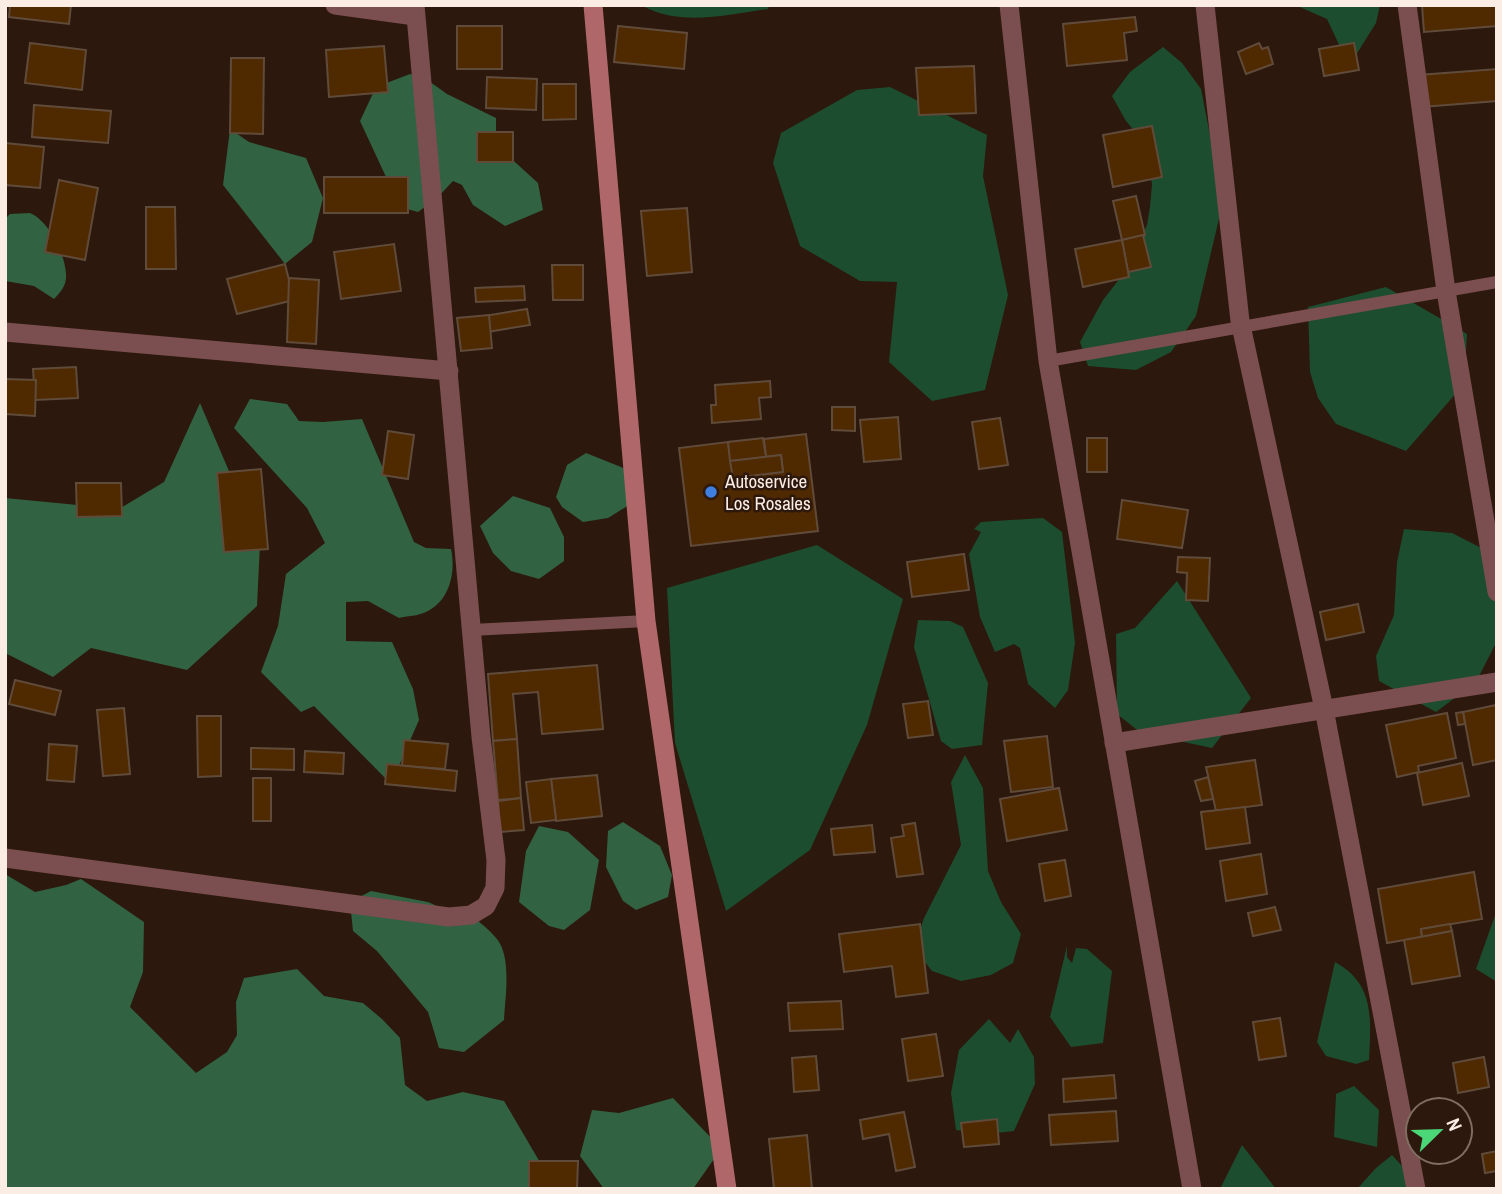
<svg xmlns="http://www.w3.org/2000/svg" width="1502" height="1194" font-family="'Archivo Narrow',sans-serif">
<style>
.green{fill:#1c4d2e}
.forest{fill:#316241}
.building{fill:#4f2900;stroke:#604b3a;stroke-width:2}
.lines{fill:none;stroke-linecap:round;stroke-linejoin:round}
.service{stroke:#7b4e4f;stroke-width:12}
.minor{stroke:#7b4e4f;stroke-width:19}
.secondary{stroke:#af676a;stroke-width:19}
.shop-dot{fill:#3f7fe0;stroke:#2c180c;stroke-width:2.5}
.labels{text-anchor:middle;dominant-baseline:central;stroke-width:5;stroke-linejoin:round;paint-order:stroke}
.poi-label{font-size:19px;fill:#fbece4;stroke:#2c180c;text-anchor:start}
</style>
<rect width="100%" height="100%" fill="#2c180c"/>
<g class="green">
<path d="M641 5H769L768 9C727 15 679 27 641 5Z"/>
<path d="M1295 5H1380L1376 23 1349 66 1327 19Z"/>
<path d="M1163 47 1182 63 1201 89 1223 202 1196 316 1171 352 1136 370 1088 366 1080 342 1103 300 1124 273 1147 225 1150 207 1152 184 1145 144 1126 121 1112 96 1130 72Z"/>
<path d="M890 87 987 135 983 176 1008 295 985 390 932 401 889 362 897 282 860 281 800 246 773 163 781 133 857 90Z"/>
<path d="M1386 287 1467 334 1464 384 1406 451 1336 424 1318 398 1310 372 1308 307Z"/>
<path d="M1043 518 1062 532 1075 643 1068 690 1055 708 1028 684 1020 648 1014 644 995 652 980 617 969 554 981 532 974 529 981 522Z"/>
<path d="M1404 529 1452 533 1497 556V641L1476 682 1436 712 1379 681 1376 656 1394 615 1397 562Z"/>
<path d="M817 545 903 599 867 725 810 850 726 911 675 743 667 588Z"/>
<path d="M1177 581 1251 698 1212 748 1141 733 1117 714 1116 634 1135 628Z"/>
<path d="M918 620 950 621 963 627 988 683 982 745 952 749 941 741 914 647Z"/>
<path d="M965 755 983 788 988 871 1001 902 1021 934 1013 963 991 975 961 981 932 971 914 948 924 918 961 845 951 782Z"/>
<path d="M1497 910V982L1476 969Z"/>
<path d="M1067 946V957L1072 963 1076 948 1087 949 1112 971 1103 1043 1071 1047 1050 1017Z"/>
<path d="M1335 962C1375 984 1371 1019 1369 1060L1356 1064 1326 1056 1317 1042Z"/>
<path d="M989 1019 1010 1043 1018 1029 1034 1057 1035 1084 1014 1131 987 1134 956 1130 951 1093 959 1050Z"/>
<path d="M1354 1086 1379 1110 1377 1147 1334 1137 1336 1094Z"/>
<path d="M1242 1145 1276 1189H1220Z"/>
<path d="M1392 1155 1423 1189H1357L1376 1168Z"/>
</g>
<g class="forest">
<path d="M410 74 426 79 447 94 496 118V145L538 183 543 210 505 226 473 205 462 185 453 181 438 197 418 212 400 207 360 121 376 87Z"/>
<path d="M230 129 249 142 306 158 323 198 312 242 285 264 223 185Z"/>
<path d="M30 213C49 221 65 254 66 274 67 285 61 292 54 299L34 286 5 281V219L10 214Z"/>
<path d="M250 399 287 404 299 421 323 422 362 419 414 542 426 548 451 549C456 572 450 601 426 612 418 616 407 616 399 618L368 601 346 602V641L392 642 413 689 419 720 391 784 314 706 301 712 261 672 278 626 286 574 325 543 307 508 234 428Z"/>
<path d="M200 403 260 544 257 606 187 670 91 648 53 677 5 653V498L119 509 164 482Z"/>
<path d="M586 453 631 471 637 500 608 518 583 522 562 507 556 497 567 465Z"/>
<path d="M513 496 550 508 564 537V561L539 579 511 571 493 553 480 526Z"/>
<path d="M623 822 660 846 672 875 668 897 636 910 623 901 606 867 608 831Z"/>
<path d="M539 826 568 832 599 860 590 910 564 930 549 926 519 902 526 851Z"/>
<path d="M5 874 35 892 66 885 81 879 144 922 143 972 130 1007 196 1073 227 1052 237 1035 236 1002 244 978 297 969 324 996 363 1003 382 1019 400 1038 405 1085 427 1101 463 1092 504 1101 541 1164 543 1189H5Z"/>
<path d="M371 891 428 902 450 912 465 909C475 919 488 928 497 939 512 958 505 998 504 1020L464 1052 439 1048 428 1012 377 951 353 931 350 902Z"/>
<path d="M673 1098 716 1143V1156L693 1189H604L580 1156 592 1110 619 1113Z"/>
</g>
<g class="building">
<path d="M10 5H71L69 24 9 17Z"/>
<path d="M1422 5H1497V26L1424 32Z"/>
<path d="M1135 17 1137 31 1124 33 1127 60 1067 66 1063 24Z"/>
<rect x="457" y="26" width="45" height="43"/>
<path d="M618 26 687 33 684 69 614 62Z"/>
<path d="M30 43 86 50 82 90 25 83Z"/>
<path d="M1259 43 1262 49 1268 47 1273 64 1246 74 1238 52Z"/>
<path d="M1354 43 1359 70 1324 76 1319 49Z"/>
<path d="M384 46 388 92 329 97 326 50Z"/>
<path d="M231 58H264L263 134 230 133Z"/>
<path d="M974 66 976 113 919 115 916 68Z"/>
<path d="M1497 69V101L1422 107 1419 75Z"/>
<path d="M487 77 537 79 536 110 486 108Z"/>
<path d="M543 84H576V119L543 120Z"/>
<path d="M34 105 111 111 108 143 32 137Z"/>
<path d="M1152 126 1162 177 1113 187 1103 135Z"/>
<rect x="477" y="132" width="36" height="30"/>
<path d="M5 143 44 147 40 188 5 185Z"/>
<rect x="324" y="177" width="84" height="36"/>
<path d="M59 180 98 188 85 260 45 252Z"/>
<path d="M1136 196 1145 235 1122 240 1113 201Z"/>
<path d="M146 207H175L176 269H146Z"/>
<path d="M687 208 692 272 647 276 641 211Z"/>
<path d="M1143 235 1151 267 1128 272 1122 240Z"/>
<path d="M1122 240 1129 277 1083 287 1075 249Z"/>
<path d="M394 244 401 291 341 299 334 252Z"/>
<path d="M285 264 294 300 237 314 227 279Z"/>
<path d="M552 265H583V300H553Z"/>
<path d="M289 278 319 280 316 344 287 342Z"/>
<path d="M524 286 525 300 476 302 475 288Z"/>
<path d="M527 309 530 325 487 332 484 316Z"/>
<path d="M489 315 492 348 461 351 457 318Z"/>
<path d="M76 367 78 398 35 400 33 369Z"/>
<path d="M5 379 36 380 35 416 5 414Z"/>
<path d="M770 381 771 397 759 398 761 419 712 423 711 405H716L715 385Z"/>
<path d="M832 407H855V431L832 430Z"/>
<path d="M898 417 901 459 864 462 860 420Z"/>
<path d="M1000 418 1008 465 979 469 972 422Z"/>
<path d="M388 431 414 435 408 479 382 475Z"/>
<path d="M806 434 818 531 691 546 679 448 728 442 733 478 783 472 781 455 766 457 764 439Z"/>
<path d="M763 438 766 457 730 461 728 442Z"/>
<rect x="1087" y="438" width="20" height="34"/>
<path d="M781 455 783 472 733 478 730 461Z"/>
<path d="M261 469 268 549 224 552 217 473Z"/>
<path d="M76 483H121L122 516 77 517Z"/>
<path d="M1122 500 1188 510 1182 548 1117 539Z"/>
<path d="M964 554 969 590 912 597 907 562Z"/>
<path d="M1178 557 1210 558 1208 601 1186 600 1187 573 1177 572Z"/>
<path d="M1358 604 1364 632 1326 640 1320 612Z"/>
<path d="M597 665 603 729 542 734 538 692 513 694 517 739 493 741 488 674Z"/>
<path d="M15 680 61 691 55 715 9 704Z"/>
<path d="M928 701 933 735 908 738 903 704Z"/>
<path d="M1496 705 1497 760 1473 765 1463 712Z"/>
<path d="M124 708 130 774 103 776 97 710Z"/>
<path d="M1463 712 1465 724 1458 725 1456 713Z"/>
<path d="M1447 713 1456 758 1418 766 1419 772 1397 777 1386 725Z"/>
<path d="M197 716H221V776L198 777Z"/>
<path d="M1047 736 1053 787 1011 792 1004 741Z"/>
<path d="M517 739 521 798 498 800 493 741Z"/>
<path d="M404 740 448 744 445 769 402 766Z"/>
<path d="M49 744 77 746 74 782 47 780Z"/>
<path d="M251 748 294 749V770L251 769Z"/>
<path d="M305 751 344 753 343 774 304 772Z"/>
<path d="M1255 760 1262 805 1216 811 1206 767Z"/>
<path d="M1462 763 1469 796 1423 805 1417 773Z"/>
<path d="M387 764 457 771 455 791 385 784Z"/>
<path d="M597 775 602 816 556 821 551 779Z"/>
<path d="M1208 777 1213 799 1201 801 1195 781Z"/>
<rect x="253" y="778" width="18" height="43"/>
<path d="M551 779 556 820 531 823 526 782Z"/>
<path d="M1059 788 1067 830 1007 841 1000 799Z"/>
<path d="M521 798 524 830 500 832 498 801Z"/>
<path d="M1245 807 1250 843 1206 849 1201 812Z"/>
<path d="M915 823 923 874 897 877 891 838 904 836 902 825Z"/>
<path d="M872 825 875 852 834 855 831 829Z"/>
<path d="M1261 854 1267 894 1226 901 1220 861Z"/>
<path d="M1065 860 1071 896 1045 901 1039 864Z"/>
<path d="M1474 872 1482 919 1421 929 1422 937 1387 943 1378 889Z"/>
<path d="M1275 907 1281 930 1253 936 1248 913Z"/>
<path d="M920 924 928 993 896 997 892 966 844 972 839 934Z"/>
<path d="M1450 924 1452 931 1422 937 1421 929Z"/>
<path d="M1452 931 1460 976 1412 984 1404 940Z"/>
<path d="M841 1001 843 1029 790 1031 788 1003Z"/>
<path d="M1280 1018 1286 1056 1259 1060 1253 1022Z"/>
<path d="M936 1034 943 1076 908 1081 902 1039Z"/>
<path d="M816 1056 819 1090 794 1092 792 1058Z"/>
<path d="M1484 1057 1489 1087 1458 1093 1453 1063Z"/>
<path d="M1114 1075 1116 1098 1064 1102 1063 1079Z"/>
<path d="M1116 1111 1118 1141 1051 1145 1049 1115Z"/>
<path d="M904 1112 915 1167 896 1171 889 1134 863 1139 860 1120Z"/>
<path d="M997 1119 999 1144 964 1147 961 1123Z"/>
<path d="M807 1135 812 1189H774L769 1139Z"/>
<path d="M1497 1151V1171L1485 1173 1482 1154Z"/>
<path d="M529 1161H578L577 1189H529Z"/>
</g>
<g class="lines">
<g class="service">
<path d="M1048 361 1497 282"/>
<path d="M472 630 646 621"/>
</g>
<g class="minor">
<path d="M335 5 415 16"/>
<path d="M1009 5 1048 361 1192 1189"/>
<path d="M1205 5 1240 321 1324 709 1416 1189"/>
<path d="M1407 5 1446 291 1497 592"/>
<path d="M5 332 449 371"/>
<path d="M1114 743 1497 682"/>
<path d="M5 858 449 917 471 915 486 906 495 888 496 860 481 737 415 5"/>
</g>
<path class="secondary" d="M593 5 646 621 727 1189"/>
</g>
<circle class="shop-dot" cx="711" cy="492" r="7"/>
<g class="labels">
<g class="poi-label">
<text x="725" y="481">Autoservice<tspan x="725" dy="22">Los Rosales</tspan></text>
</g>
</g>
<rect width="1502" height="1194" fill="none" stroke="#fbece4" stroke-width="14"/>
<g transform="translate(1439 1131) rotate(67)"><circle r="33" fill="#2c180c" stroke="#7f6d62" stroke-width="2"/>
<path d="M0-5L12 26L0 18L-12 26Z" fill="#4bd677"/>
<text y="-10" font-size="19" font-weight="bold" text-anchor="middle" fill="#fbece4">N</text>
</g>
</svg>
